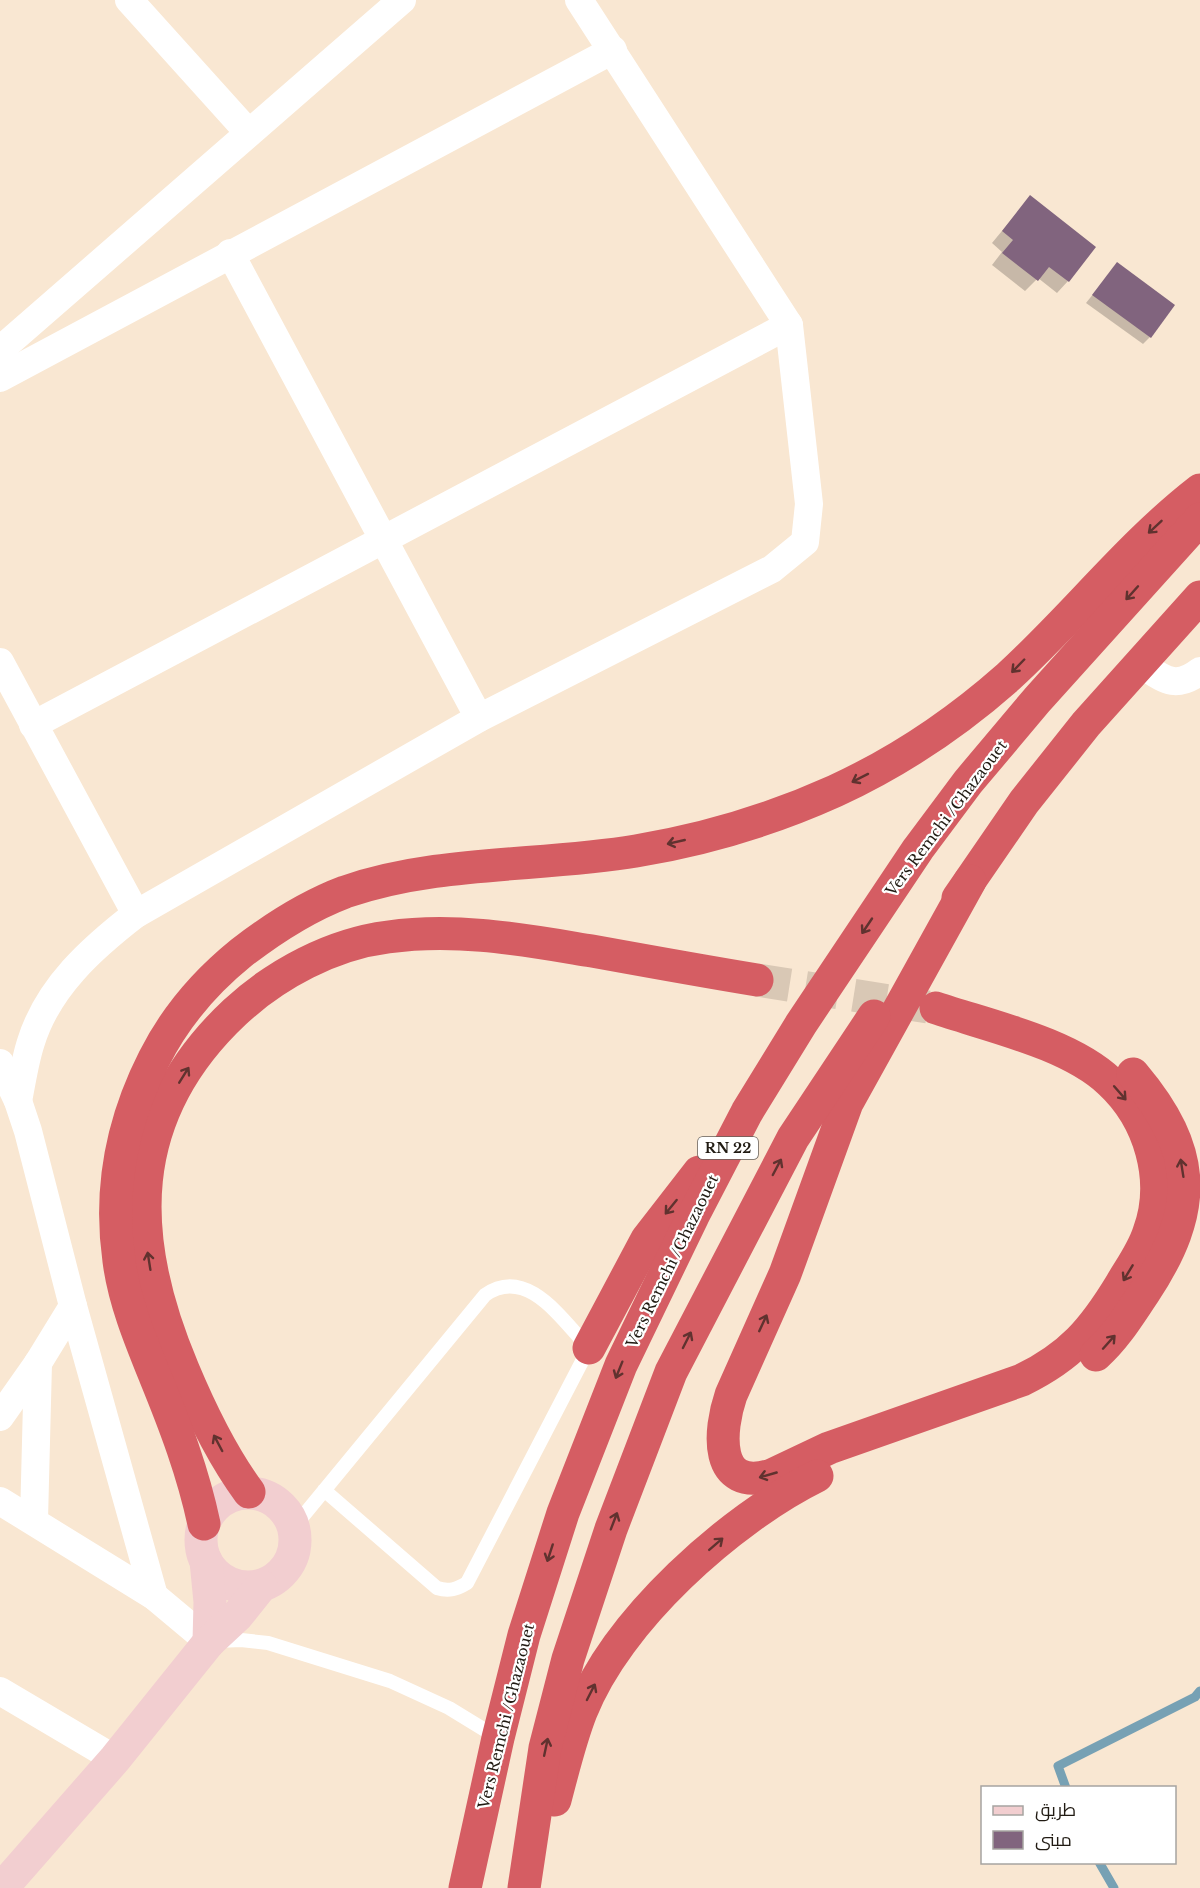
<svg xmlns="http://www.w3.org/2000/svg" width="1200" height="1888" font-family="'Libre Baskerville',Cairo,serif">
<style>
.shadow{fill:#0003}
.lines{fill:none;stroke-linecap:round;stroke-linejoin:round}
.stream{stroke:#77a1b4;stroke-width:9}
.building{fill:#81647e}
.highway-tunnel{stroke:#d9c8b5;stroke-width:33;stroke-dasharray:33 16;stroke-linecap:butt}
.lane{stroke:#fff;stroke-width:14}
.street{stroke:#fff;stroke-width:28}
.secondary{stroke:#f2ced0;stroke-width:33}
.highway{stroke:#d55d63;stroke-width:33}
.oneway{stroke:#60322f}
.labels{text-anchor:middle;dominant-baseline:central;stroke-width:4.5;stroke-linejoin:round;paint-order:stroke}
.shield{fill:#fff;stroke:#645f5a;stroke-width:1.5}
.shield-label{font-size:14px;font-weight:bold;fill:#211b13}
.street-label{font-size:15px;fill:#211b13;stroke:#fff}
</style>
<rect width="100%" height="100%" fill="#f9e7d2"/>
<g class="shadow">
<path d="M1030 197 1068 281 1057 293 1038 278 1025 291 992 265 1002 252 992 243Z"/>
<path d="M1117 264 1150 337 1143 344 1086 303Z"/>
</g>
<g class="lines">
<g class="stream">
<path d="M1066 1788 1058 1766 1195 1697 1200 1691"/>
<path d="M1099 1862 1114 1888"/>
</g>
</g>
<g class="building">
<path d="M1030 195 1096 247 1069 282 1049 267 1038 281 1002 253 1013 240 1002 231Z"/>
<path d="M1117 262 1175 305 1151 338 1092 295Z"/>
</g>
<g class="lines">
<path class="highway-tunnel" d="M757 980 928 1007"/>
<g class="lane">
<path d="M294 1527 485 1295C527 1265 562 1320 589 1348L467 1583C457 1589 449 1592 437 1588L324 1490"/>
<path d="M217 1641 241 1640 268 1643 390 1681 449 1708 498 1738"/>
</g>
<g class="street">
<path d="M129 0 248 132"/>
<path d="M230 253 479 718"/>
<path d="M0 350 402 0"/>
<path d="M0 378 613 50"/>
<path d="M0 662 136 914"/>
<path d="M1139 663C1163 678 1174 691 1200 671"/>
<path d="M33 725 789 325"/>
<path d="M0 1063 18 1101 28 1131 73 1306 154 1596"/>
<path d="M18 1101C22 1081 25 1060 31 1042 48 987 92 948 136 914L479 718 772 569 805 542 809 504 789 325 579 0"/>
<path d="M0 1417 38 1363 73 1306"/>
<path d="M0 1501 154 1596 209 1642"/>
<path d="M34 1520 38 1363"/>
<path d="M0 1691 115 1759"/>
</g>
<g class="secondary">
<circle cx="248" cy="1540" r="47"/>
<path d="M206 1561 210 1602 209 1642"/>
<path d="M2 1888 115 1759 209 1642 237 1616 261 1586"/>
</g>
<g class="highway">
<path d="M958 898 1024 802 1086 724 1200 597"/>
<path d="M936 1008C989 1026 1069 1043 1110 1082 1150 1119 1168 1180 1149 1232 1143 1251 1131 1267 1121 1284 1093 1330 1071 1356 1022 1380L829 1448 772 1475C713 1493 719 1430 731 1395L785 1274 847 1103 970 881"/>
<path d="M589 1348 647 1239 699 1172"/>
<path d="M1096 1355C1116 1337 1129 1315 1144 1293 1199 1210 1199 1152 1133 1074"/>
<path d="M249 1492C221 1454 201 1412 183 1369 127 1237 124 1116 235 1012 276 974 332 944 388 937 457 927 524 940 592 951 647 961 702 971 757 980"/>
<path d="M204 1524C193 1472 175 1425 155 1376 140 1339 124 1300 119 1261 109 1191 122 1122 154 1059 175 1017 204 983 241 953 272 929 308 906 345 892 438 860 540 867 636 851 703 840 773 819 835 791 898 762 956 723 1008 677 1074 617 1129 545 1200 490"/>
<path d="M555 1800C563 1770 570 1740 581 1712 617 1620 730 1519 817 1476"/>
<path d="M465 1888 498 1738 524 1635 563 1513 621 1365 693 1216 747 1112 801 1024 918 849 968 782 1037 700 1200 519"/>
<path d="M524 1888 545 1748 568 1659 611 1529 671 1372 793 1138 874 1016"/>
</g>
</g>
<defs><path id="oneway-shaft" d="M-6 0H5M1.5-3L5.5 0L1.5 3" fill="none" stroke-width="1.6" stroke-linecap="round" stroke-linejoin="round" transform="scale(1.5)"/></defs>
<g class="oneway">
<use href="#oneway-shaft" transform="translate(1155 527) rotate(137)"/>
<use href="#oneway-shaft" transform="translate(1132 593) rotate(132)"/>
<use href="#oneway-shaft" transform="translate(1018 666) rotate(134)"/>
<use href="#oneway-shaft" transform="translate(860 778) rotate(153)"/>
<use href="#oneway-shaft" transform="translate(676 842) rotate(167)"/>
<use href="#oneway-shaft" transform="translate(867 926) rotate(124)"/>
<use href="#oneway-shaft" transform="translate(184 1075) rotate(-58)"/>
<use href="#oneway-shaft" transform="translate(1120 1093) rotate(49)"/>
<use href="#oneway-shaft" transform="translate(777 1167) rotate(-62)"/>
<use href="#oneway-shaft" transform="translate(1182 1168) rotate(-99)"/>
<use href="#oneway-shaft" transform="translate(671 1207) rotate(129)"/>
<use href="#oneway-shaft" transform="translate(149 1261) rotate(-99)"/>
<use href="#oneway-shaft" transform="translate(1128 1273) rotate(121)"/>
<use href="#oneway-shaft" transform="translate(763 1323) rotate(-65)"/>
<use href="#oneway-shaft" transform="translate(687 1340) rotate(-63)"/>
<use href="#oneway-shaft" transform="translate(1109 1342) rotate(-48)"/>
<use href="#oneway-shaft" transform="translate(619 1370) rotate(112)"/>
<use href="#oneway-shaft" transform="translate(218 1443) rotate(-118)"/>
<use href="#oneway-shaft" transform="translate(768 1475) rotate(164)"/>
<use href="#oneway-shaft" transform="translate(614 1521) rotate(-69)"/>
<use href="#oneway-shaft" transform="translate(716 1544) rotate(-41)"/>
<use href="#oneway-shaft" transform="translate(550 1553) rotate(108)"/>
<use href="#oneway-shaft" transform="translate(591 1692) rotate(-63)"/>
<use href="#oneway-shaft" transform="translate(546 1747) rotate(-78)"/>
</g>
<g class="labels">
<rect class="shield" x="698" y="1137" width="60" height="22" rx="4.5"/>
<g class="shield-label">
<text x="728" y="1148">RN 22</text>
</g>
<g class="street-label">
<text transform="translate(946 818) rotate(-53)">Vers Remchi /Ghazaouet</text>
<text transform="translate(672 1261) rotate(-64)">Vers Remchi /Ghazaouet</text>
<text transform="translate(506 1716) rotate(-76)">Vers Remchi /Ghazaouet</text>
</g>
</g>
<rect x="981" y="1786" width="195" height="78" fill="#ffffff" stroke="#a6a4a1" stroke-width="1.5"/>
<rect x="993" y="1806" width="30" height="9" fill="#f2ced0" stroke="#a6a4a1" stroke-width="1.5"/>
<text x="1035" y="1816" font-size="18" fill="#211b13">طريق</text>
<rect x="993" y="1831" width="30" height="18" fill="#81647e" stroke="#a6a4a1" stroke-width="1.5"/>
<text x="1035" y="1846" font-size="18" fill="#211b13">مبنى</text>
</svg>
